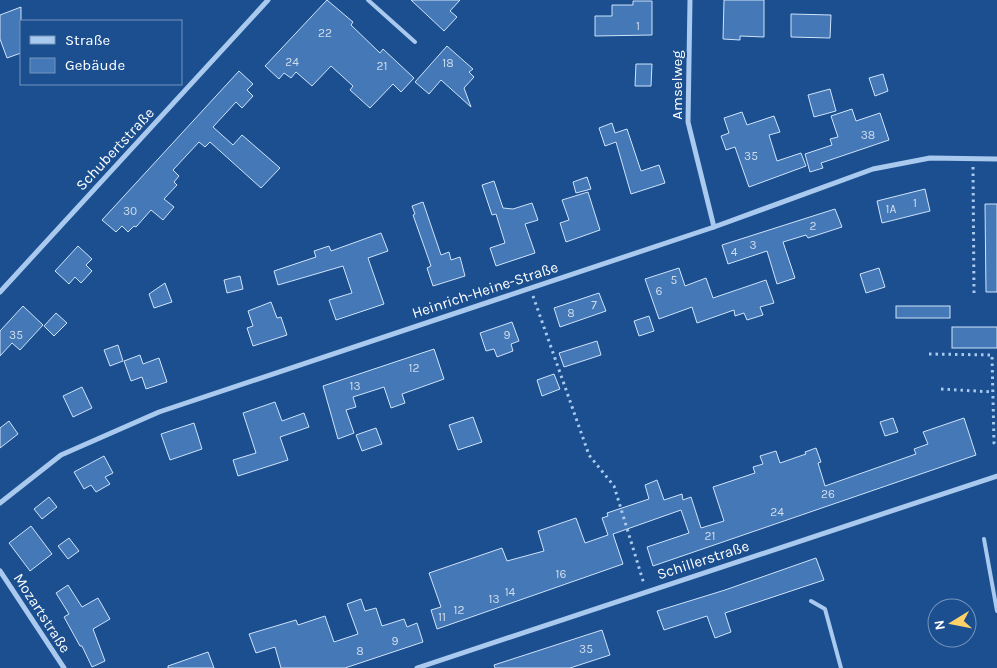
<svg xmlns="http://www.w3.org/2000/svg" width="997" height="668" font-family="Karla,sans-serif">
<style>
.building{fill:#4478b7;stroke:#cfe3fa}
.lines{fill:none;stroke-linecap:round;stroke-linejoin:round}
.path{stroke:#a9c9ee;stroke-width:3;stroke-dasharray:2.5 4;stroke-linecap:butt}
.lane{stroke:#a9c9ee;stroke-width:4}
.street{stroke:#a9c9ee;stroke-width:5}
.labels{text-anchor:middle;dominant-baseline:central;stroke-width:4;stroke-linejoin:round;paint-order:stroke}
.number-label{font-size:12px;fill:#d0dded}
.street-label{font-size:15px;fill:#fff;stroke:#1b4f8f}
</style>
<rect width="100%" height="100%" fill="#1b4f8f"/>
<g class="building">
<path d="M327 0 353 22 351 25 380 53 383 49 414 78 401 92 393 84 370 108 350 90 353 86 331 66 312 86 296 72 291 78 284 73 279 79 265 66Z"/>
<path d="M411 0H460L450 11 457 17 444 31Z"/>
<path d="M724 0H764V37L740 36V40L723 39Z"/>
<path d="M633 1H652V35L595 36V16H612V5H633Z"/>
<path d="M21 7V53L7 58 0 39V15Z"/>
<path d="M791 14 831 15 830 38 791 37Z"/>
<path d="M447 46 473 69 469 72 474 77 464 88 471 107 441 80 429 94 415 82Z"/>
<path d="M636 64H652L651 86H635Z"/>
<path d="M239 71 253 84 247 90 253 96 242 108 236 102 213 127 233 145 242 135 280 168 261 188 210 142 205 147 199 142 173 170 179 176 174 182 177 185 164 199 174 207 163 220 151 210 136 227 134 226 128 232 122 226 116 232 102 220Z"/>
<path d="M883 74 888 91 875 96 869 78Z"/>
<path d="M830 89 836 111 814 117 808 95Z"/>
<path d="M852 109 856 121 880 113 889 140 821 163 823 168 810 172 805 154 832 145 830 139 838 137 831 116Z"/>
<path d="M742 112 747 125 774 116 780 132 769 135 777 161 801 153 806 166 749 187 735 147 726 150 721 136 729 133 724 118Z"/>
<path d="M612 123 615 133 627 129 641 171 659 165 665 183 631 194 616 142 605 146 599 128Z"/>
<path d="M587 177 591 189 576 193 573 182Z"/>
<path d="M494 181 503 208 513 209 532 203 538 220 525 224 535 253 496 266 490 248 505 243 496 214 492 215 482 185Z"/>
<path d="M925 189 930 211 882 223 877 201Z"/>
<path d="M588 192 600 230 566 242 560 223 569 220 562 200Z"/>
<path d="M423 202 441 255 449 252 451 260 460 257 465 276 433 286 427 268 431 266 413 215 415 214 412 206Z"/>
<path d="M985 204H997V292H986Z"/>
<path d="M835 209 842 227 808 238 806 235 783 242 795 278 777 284 767 251 728 264 722 245Z"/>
<path d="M381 233 388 251 368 258 384 304 336 320 329 300 352 293 343 266 278 285 274 271 316 257 314 251 329 246 331 251Z"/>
<path d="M78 246 92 259 86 265 92 271 81 283 75 277 69 284 55 271Z"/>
<path d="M679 268 685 286 706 278 713 298 766 280 774 303 760 307 763 315 747 320 744 313 735 316 734 310 697 323 692 307 659 319 645 279Z"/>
<path d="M879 268 885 287 866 293 860 274Z"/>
<path d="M240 276 243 289 227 293 224 280Z"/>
<path d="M165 283 172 302 154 308 149 294Z"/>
<path d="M599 293 606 311 560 327 554 308Z"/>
<path d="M271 302 277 318 281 317 287 335 253 346 247 328 253 326 248 311Z"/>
<path d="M23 306 43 325 20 350 12 343 0 356V331Z"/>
<rect x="896" y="306" width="54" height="12"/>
<path d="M56 313 67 323 54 336 44 326Z"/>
<path d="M649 316 654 331 639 336 634 321Z"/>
<path d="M512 322 519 341 511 344 513 351 497 357 494 349 486 351 480 333Z"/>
<rect x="952" y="327" width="45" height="21"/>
<path d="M597 341 601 355 564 367 559 353Z"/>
<path d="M118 345 123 361 110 366 104 350Z"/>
<path d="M434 349 444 379 402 394 405 403 391 408 384 387 353 397 356 407 346 410 354 433 338 439 323 386Z"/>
<path d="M140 355 143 364 159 358 167 382 146 389 142 377 131 381 124 361Z"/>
<path d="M554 374 560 389 542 396 537 380Z"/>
<path d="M82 387 92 408 73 417 63 396Z"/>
<path d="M275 402 282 421 304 413 309 427 280 437 288 460 238 476 233 460 256 453 243 413Z"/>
<path d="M473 417 482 442 458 450 449 425Z"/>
<path d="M893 418 898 432 885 436 880 422Z"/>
<path d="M964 418 976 455 653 566 647 547 689 533 681 510 613 534 623 564 437 629 431 610 441 607 429 573 502 548 507 561 544 551 538 531 576 518 585 543 608 535 602 518 608 516 607 513 649 499 645 485 657 480 664 500 682 494 683 500 691 497 701 528 724 521 713 487 755 473 753 467 763 464 760 456 776 451 780 463 806 454 805 452 816 448 821 462 818 463 825 486 916 454 914 449 928 444 923 432Z"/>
<path d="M9 421 18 434 0 448V428Z"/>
<path d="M194 423 202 449 170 460 161 434Z"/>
<path d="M376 428 382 444 362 451 356 435Z"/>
<path d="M104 456 113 473 105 477 110 484 96 492 91 485 84 489 74 472Z"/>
<path d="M49 497 57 507 42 519 34 509Z"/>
<path d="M31 526 52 554 30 571 9 543Z"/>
<path d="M69 538 79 551 68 559 58 546Z"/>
<path d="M816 558 824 580 725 613 731 632 715 638 707 616 664 630 657 611 725 590Z"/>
<path d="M68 585 82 607 98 598 110 619 93 629 105 661 92 667 82 646H80L64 617 69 614 56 593Z"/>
<path d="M361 599 365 611 376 608 382 626 404 619 407 627 417 623 423 642 345 668H281L275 647 256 653 249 634 296 620 298 625 325 616 334 642 358 634 347 604Z"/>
<path d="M602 630 610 655 570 668H495L494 665Z"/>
<path d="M208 652 214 668H168V666Z"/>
</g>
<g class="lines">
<g class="path">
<path d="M973 167 974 294"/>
<path d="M533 296 589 455 614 486 644 584"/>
<path d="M929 354 992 355 994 443 997 447"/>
<path d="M941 389 993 392"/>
</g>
<g class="lane">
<path d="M368 0 415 42"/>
<path d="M984 539 997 611"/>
<path d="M811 601 825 609 841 668"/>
</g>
<g class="street">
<path d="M690 0 688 122 714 227"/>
<path d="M0 292 268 0"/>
<path d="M0 503 61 455 159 412 714 227 873 169 930 158 997 159"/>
<path d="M0 571 64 668"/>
<path d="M417 668 997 476"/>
</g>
</g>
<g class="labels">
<g class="number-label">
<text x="638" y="26">1</text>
<text x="325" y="33">22</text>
<text x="292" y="62">24</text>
<text x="448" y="63">18</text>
<text x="382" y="66">21</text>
<text x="868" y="135">38</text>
<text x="751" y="156">35</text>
<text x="915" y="203">1</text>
<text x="891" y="209">1A</text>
<text x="130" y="211">30</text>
<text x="813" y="226">2</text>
<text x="753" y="245">3</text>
<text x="734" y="252">4</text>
<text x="674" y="280">5</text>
<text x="659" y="291">6</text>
<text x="594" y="305">7</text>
<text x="571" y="313">8</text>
<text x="16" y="335">35</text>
<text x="507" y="335">9</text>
<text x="414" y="368">12</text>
<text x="355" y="386">13</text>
<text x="828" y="494">26</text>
<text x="777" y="512">24</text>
<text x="710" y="536">21</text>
<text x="561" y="574">16</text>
<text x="510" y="592">14</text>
<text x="494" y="599">13</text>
<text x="459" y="610">12</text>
<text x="442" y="617">11</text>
<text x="395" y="641">9</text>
<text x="586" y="649">35</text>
<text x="360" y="651">8</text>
</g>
<g class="street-label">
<text transform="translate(677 85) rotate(-90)">Amselweg</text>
<text transform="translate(115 149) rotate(-47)">Schubertstraße</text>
<text transform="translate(485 290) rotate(-18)">Heinrich-Heine-Straße</text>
<text transform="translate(703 560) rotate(-18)">Schillerstraße</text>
<text transform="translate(42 613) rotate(57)">Mozartstraße</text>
</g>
</g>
<rect x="20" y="20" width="162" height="65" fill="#1b4f8f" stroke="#7695bc"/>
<rect x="30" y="36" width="25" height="8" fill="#a9c9ee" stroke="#7695bc"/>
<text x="65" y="45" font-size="15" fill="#ffffff">Straße</text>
<rect x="30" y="58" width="25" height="15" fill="#4478b7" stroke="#7695bc"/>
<text x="65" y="70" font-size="15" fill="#ffffff">Gebäude</text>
<g transform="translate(952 623) rotate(260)"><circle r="24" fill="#1b4f8f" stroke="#7695bc"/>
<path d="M0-4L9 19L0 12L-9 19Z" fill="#ffd166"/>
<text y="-8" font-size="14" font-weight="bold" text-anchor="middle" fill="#ffffff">N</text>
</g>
</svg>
